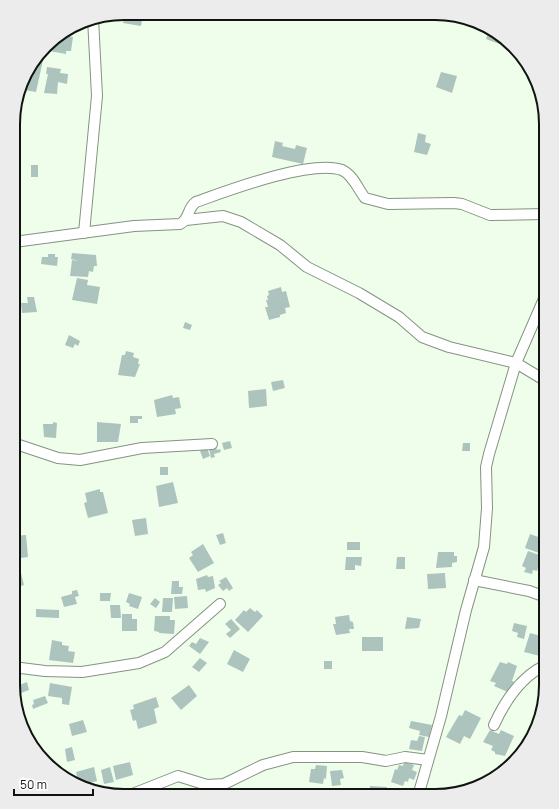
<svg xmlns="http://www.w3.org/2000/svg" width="559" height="809" font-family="Manrope,sans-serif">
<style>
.building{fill:#acc4bd}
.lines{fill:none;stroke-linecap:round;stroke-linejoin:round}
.minor-casing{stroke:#859382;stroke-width:12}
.minor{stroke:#fff;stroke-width:10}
.rim{fill:none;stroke:#0f140e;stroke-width:2}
</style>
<rect width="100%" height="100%" fill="#effeeb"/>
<g class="building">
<path d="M125 13H143L141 26 123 23Z"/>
<path d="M68 30 67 36 73 37 71 51H66V54L49 51 51 40Z"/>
<path d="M489 30 502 36 505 38 502 45 486 39Z"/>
<path d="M42 51H45L36 92 24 90 29 67Z"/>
<path d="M47 67 61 69 60 73 68 74 67 84 58 82 57 94 44 93 48 74H46Z"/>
<path d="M441 72 457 76 452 93 436 87Z"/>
<path d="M418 133 426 135 425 142 431 144 427 155 414 152Z"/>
<path d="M275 141 283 143 282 146 295 149 296 145 307 148 303 164 272 157Z"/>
<rect x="31" y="165" width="7" height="12"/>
<path d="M72 253 96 255 97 266H94L93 272 89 271 88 277 70 276 72 260 79 261 71 259Z"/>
<path d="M48 254H55V257H58L57 266 41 264 42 257H48Z"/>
<path d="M77 278 88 280 87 285 100 287 97 304 72 300Z"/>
<path d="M281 287 282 292 286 291 290 307 285 308 286 313 280 315V317L269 320 265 307H268L266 300H268L267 296 269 295 268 291Z"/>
<path d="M27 297H34L37 312 22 313 21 303H28Z"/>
<path d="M185 322 192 325 190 330 183 328Z"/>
<path d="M69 335 80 341 78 346 75 344 73 348 65 345Z"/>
<path d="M126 351 134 353 133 357 139 359 138 364H140L135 377 118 375 122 355H125Z"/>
<path d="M283 380 285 388 273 391 271 382Z"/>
<path d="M266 389 267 406 249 408 248 391Z"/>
<path d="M172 395 173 398 179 397 181 408 175 409 176 414 157 417 154 400Z"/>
<path d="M130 416H142V419H138V423H130Z"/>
<path d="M53 422 57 423 56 438 44 437 43 424H53Z"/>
<path d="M97 422 121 424 118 442H97Z"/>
<path d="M230 441 232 448 224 450 222 443Z"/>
<path d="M463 443H470V451H462Z"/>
<path d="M216 447 217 450 220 449 221 452 214 454 215 457 211 458 209 449Z"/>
<path d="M207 448 210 456 203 459 200 451Z"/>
<rect x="160" y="467" width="8" height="8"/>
<path d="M173 482 178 503 159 507 156 486Z"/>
<path d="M100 489V492H103L108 513 88 518 84 503 87 502 85 493Z"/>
<path d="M146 518 148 534 135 536 132 520Z"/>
<path d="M223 533 226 543 220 545 216 535Z"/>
<path d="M530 534 544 539 539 553 525 548Z"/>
<path d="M26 535 28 557 13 559V536Z"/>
<rect x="347" y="542" width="13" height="8"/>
<path d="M203 544 214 563 198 572 189 558 193 555 191 552Z"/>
<path d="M528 551 542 556 537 571 533 570 532 574 524 572 526 568 522 566Z"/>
<path d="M438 552H454V556H457V562L452 563V567L436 568Z"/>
<path d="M346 557H362L361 566 355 565V570H345Z"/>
<path d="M397 557H405V569H396Z"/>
<path d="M13 571H15L16 574 21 573 24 585 13 588Z"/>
<path d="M445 573 446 588 428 589 427 574Z"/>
<path d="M207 575 208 577 213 576 215 588 206 592 205 589 198 590 196 579Z"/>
<path d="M226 577 233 588 229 591 227 588 223 591 218 585 221 583 219 581Z"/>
<path d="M172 581H179V587H183L182 594H171Z"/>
<path d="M77 590 79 596 75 597 77 604 64 607 61 597 72 594V591Z"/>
<path d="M100 593H111L110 601H100Z"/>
<path d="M129 593 142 597 138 609 129 606 130 604 126 602Z"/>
<path d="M187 596 188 608 175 609 174 597Z"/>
<path d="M155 598 160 602 156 608 150 604Z"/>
<path d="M163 598H173L172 612H162Z"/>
<path d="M110 605H120L121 618H111Z"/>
<path d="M250 608 255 612 257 610 263 616 248 632 235 620 244 610 246 612Z"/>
<path d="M36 609 59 610V618L36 617Z"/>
<path d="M122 614H132V619H137V631H122Z"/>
<path d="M349 615 350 621 353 622 354 629H349L350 633 336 635 333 624H336L335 617Z"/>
<path d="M155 616H170V620H175L174 634 159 633V632L154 631Z"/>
<path d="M407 617 421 619 419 628 405 629Z"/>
<path d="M231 619 240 629 230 638 226 634 231 630 225 624Z"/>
<path d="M514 623 527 626 524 639 517 637 518 633 512 631Z"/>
<path d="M530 633 541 636 539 642 544 644 540 656 524 652Z"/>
<rect x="362" y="637" width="21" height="14"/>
<path d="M200 638 209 642 200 654 189 646 192 642 196 644Z"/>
<path d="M52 640 62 642V645L69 646 68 651 75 652 73 663 49 660Z"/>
<path d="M234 650 250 659 243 672 227 664Z"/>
<path d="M200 658 207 663 199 672 192 667Z"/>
<rect x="324" y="661" width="8" height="8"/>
<path d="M500 662 507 664 508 662 517 666 512 681 515 682 510 693 494 686 496 683 490 681Z"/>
<path d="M27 682 29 690 21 693 19 685Z"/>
<path d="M13 683H15L19 694 15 695Z"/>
<path d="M50 683 72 687 69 705 62 704V698L48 696Z"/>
<path d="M189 685 197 696 181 710 171 698Z"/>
<path d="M45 696 48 703 33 709 32 705 34 704 33 700Z"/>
<path d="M156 697 159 707 154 709 157 723 138 729 136 720 133 721 130 710 134 709 133 705Z"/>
<path d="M465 710 481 718 470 739 464 736 460 744 446 737 459 715 462 716Z"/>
<path d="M83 720 87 732 72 736 69 724Z"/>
<path d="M411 721 432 725 429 737 419 735 420 731 409 728Z"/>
<path d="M490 730 499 734 501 730 514 736 505 756 495 754V752L491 750 493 746 483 742Z"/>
<path d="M419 736 425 737 422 751 409 749 411 740 417 741Z"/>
<path d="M522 739 529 741 527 747 519 754 517 753Z"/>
<path d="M72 747 75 760 67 762 65 749Z"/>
<path d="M130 762 133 775 116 780 113 766Z"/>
<path d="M404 762 414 765 412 770 417 772 414 780 409 778 408 782 405 781 403 786 391 782 395 769 397 770 399 765 403 766Z"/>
<path d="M316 765 327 766 326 779 324 778 323 784 309 782 311 769H315Z"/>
<path d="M94 767 97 781 89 783V785L87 786 78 782 76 772Z"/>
<path d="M110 767 114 782 104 784 101 770Z"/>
<path d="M342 770 344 778 340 779 341 785 332 786 330 771Z"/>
<path d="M370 786 387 787V796L370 794Z"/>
<path d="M216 787 227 795H210Z"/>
<path d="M172 788 174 791 178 788 182 795H165L163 793Z"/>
<path d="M312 789 313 796H301V790Z"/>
</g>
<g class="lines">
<g class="minor-casing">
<g id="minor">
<path d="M186 220 223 216 241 222 280 245 307 267 359 293 399 317 422 337 449 347 516 363 546 381"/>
<path d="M84 233 97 96 93 18"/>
<path d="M14 242 134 226 180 224C190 219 187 208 196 202 227 191 311 159 342 170 353 175 358 189 365 198L388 204 454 203 462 204 490 215 546 214"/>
<path d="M13 443 58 458 80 460 142 448 212 444"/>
<path d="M474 580 529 591 546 597"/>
<path d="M13 667 45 671 82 672 139 663 165 652 220 604"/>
<path d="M494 725C505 701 521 676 546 665"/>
<path d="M130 795 178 776 207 785 224 784 263 765 293 757H362L386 761 405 757 428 760"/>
<path d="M418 796 441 716 466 610 484 547 487 508 486 467 489 454 516 363 546 294"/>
</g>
</g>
<use href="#minor" class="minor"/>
</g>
<path d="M0 0H559V809H0ZM124 20H435A104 104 0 0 1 539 124V685A104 104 0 0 1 435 789H124A104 104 0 0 1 20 685V124A104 104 0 0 1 124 20Z" fill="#ececec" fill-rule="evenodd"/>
<path class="rim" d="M124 20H435A104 104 0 0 1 539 124V685A104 104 0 0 1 435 789H124A104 104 0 0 1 20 685V124A104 104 0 0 1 124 20Z"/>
<path d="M14 789v6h79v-6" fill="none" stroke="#0f140e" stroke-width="2"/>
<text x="20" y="789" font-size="12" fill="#0f140e" stroke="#ffffff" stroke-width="3" paint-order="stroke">50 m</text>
</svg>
